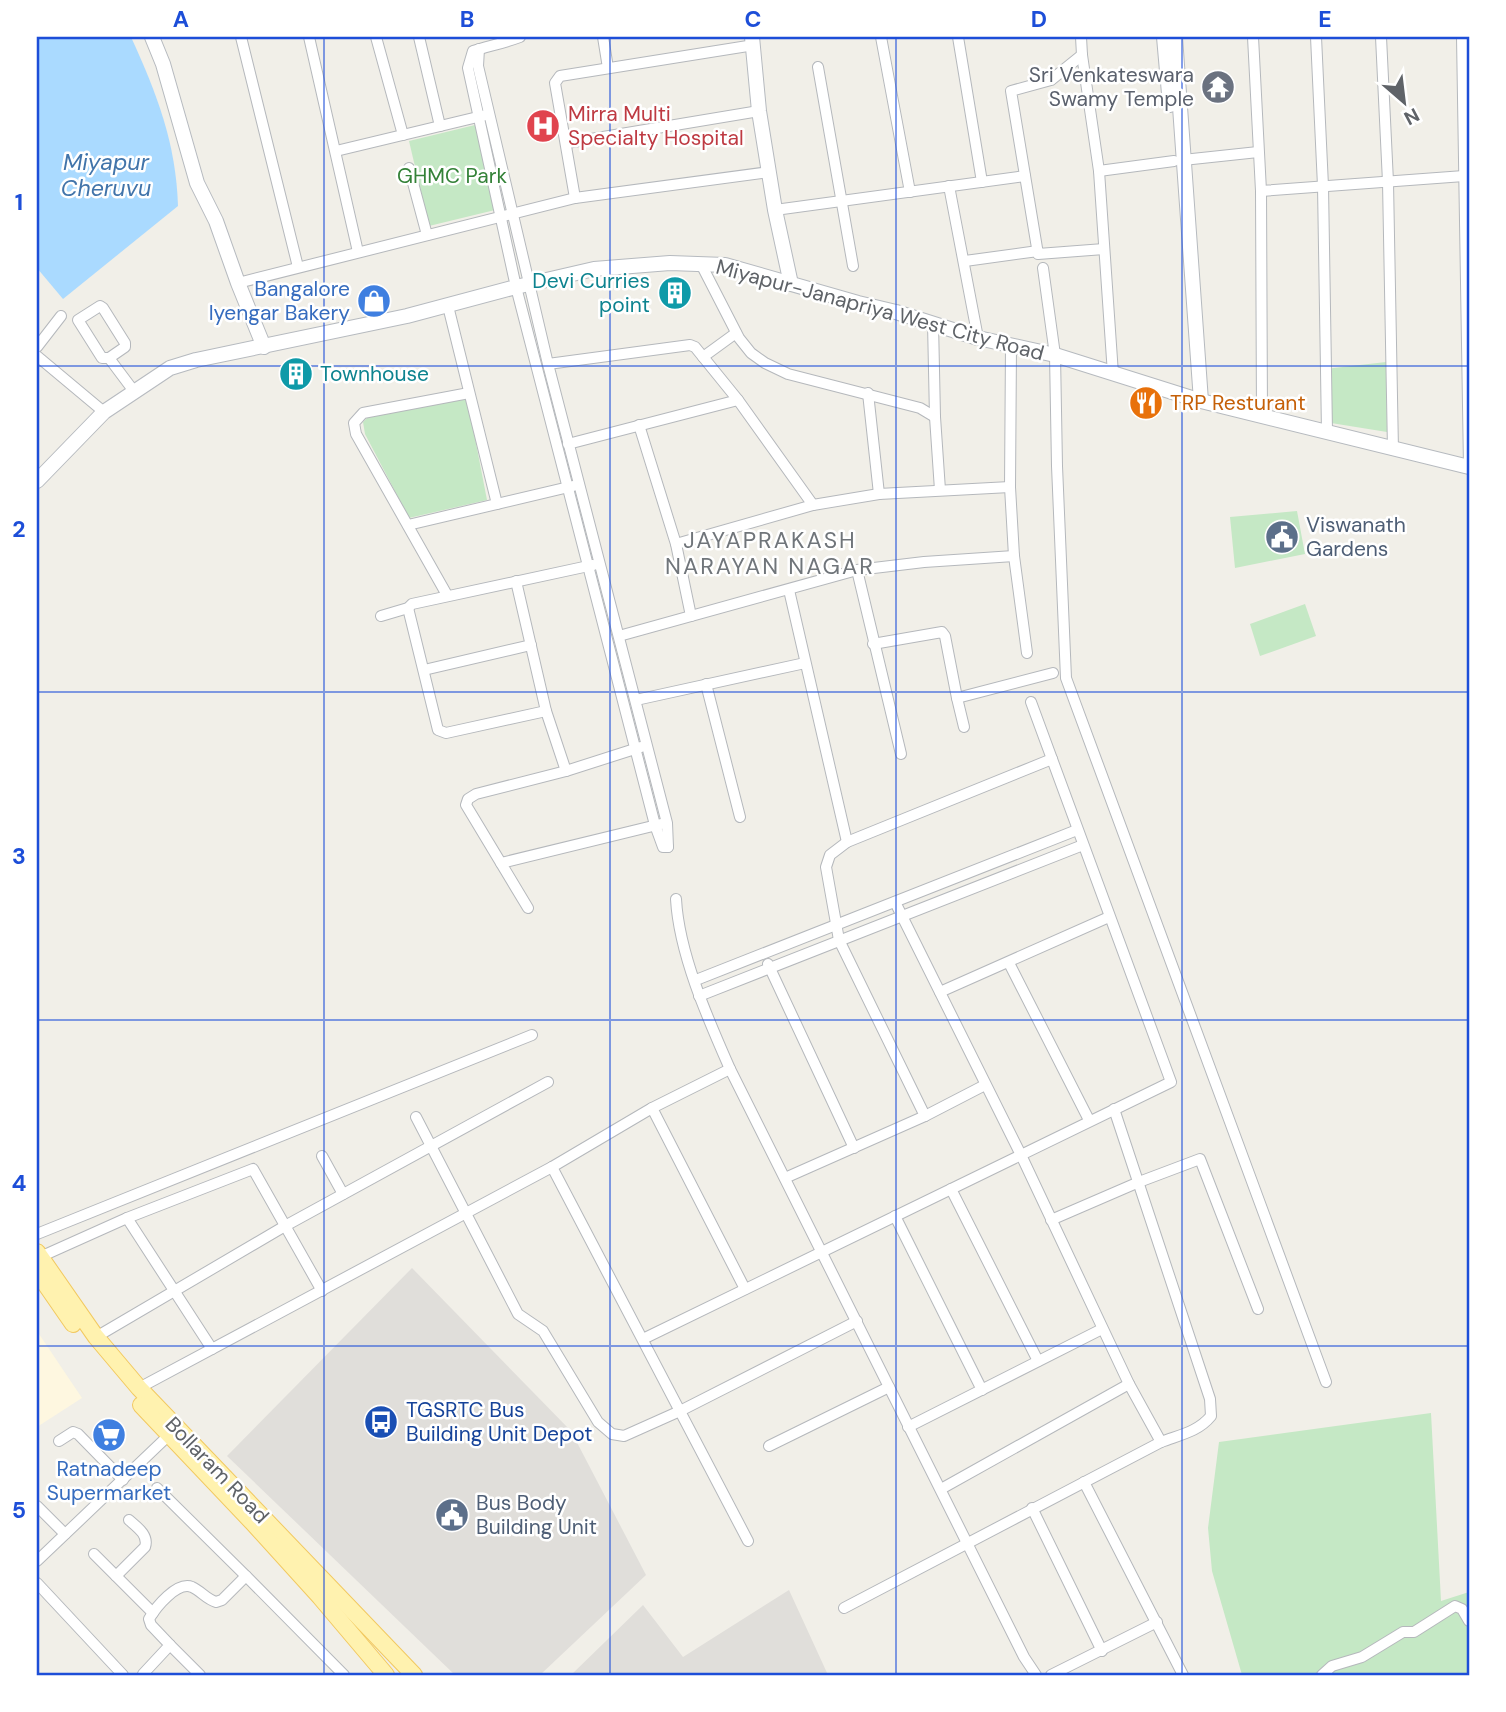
<svg xmlns="http://www.w3.org/2000/svg" width="1506" height="1712" font-family="'DM Sans',sans-serif">
<style>
.commercial{fill:#fef7e0}
.industrial{fill:#e0deda}
.green{fill:#c5e8c5}
.water{fill:#aadaff}
.lines{fill:none;stroke-linecap:round;stroke-linejoin:round}
.street-casing{stroke:#b5b8bc;stroke-width:12}
.secondary-casing{stroke:#b6babf;stroke-width:16}
.primary-casing{stroke:#f2c960;stroke-width:18}
.street{stroke:#fff;stroke-width:10}
.secondary{stroke:#fff;stroke-width:14}
.primary{stroke:#fff2af;stroke-width:16}
.grid{fill:none;stroke:#1d4ed8;stroke-width:2;stroke-opacity:0.55}
.labels{text-anchor:middle;dominant-baseline:central;stroke-width:5;stroke-linejoin:round;paint-order:stroke}
.worship-label{font-size:21px;fill:#5b616d;stroke:#fff;text-anchor:end}
.health-label{font-size:21px;fill:#be3a42;stroke:#fff;text-anchor:start}
.park-label{font-size:21px;fill:#348238;stroke:#fff}
.culture-label{font-size:21px;fill:#0d838f;stroke:#fff;text-anchor:end}
.shop-label{font-size:21px;fill:#366cbe;stroke:#fff;text-anchor:end}
.street-label{font-size:21px;fill:#5f6368;stroke:#fff}
.food-label{font-size:21px;fill:#c56008;stroke:#fff;text-anchor:start}
.service-label{font-size:21px;fill:#4e5e75;stroke:#fff;text-anchor:start}
.transit-label{font-size:21px;fill:#164399;stroke:#fff;text-anchor:start}
.water-label{font-size:23px;font-style:italic;fill:#4174aa;stroke:#fff}
.neighbourhood-label{font-size:23px;letter-spacing:2px;fill:#70757a;stroke:#fff}
.neatline{fill:none;stroke:#1d4ed8;stroke-width:2.5}
.grid-label{font-size:23px;text-anchor:middle;font-weight:bold;fill:#1d4ed8}
</style>
<rect width="100%" height="100%" fill="#f1efe8"/>
<path class="commercial" d="M37 1331 82 1398 37 1427Z"/>
<g class="industrial">
<path d="M412 1268 571 1431 646 1575 540 1675H455L227 1456Z"/>
<path d="M789 1590 828 1675H571L643 1605 683 1657Z"/>
</g>
<g class="green">
<path d="M475 125 495 210 429 226 409 141Z"/>
<path d="M1386 362 1387 432 1331 423 1325 369Z"/>
<path d="M467 397 487 500 409 518 365 434 363 422 370 415Z"/>
<path d="M1297 511 1305 554 1235 568 1230 517Z"/>
<path d="M1305 604 1316 636 1260 656 1250 624Z"/>
<path d="M1431 1413 1441 1601 1469 1592V1675H1242L1212 1571 1208 1528 1219 1442Z"/>
</g>
<path class="water" d="M37 37H131C157 94 176 143 178 206L63 299 37 268Z"/>
<g class="lines">
<g class="street-casing">
<g id="street">
<path d="M241 37 298 267"/>
<path d="M309 37 358 252"/>
<path d="M376 37 403 135"/>
<path d="M419 37 440 126"/>
<path d="M520 37C504 43 489 46 473 51L468 68 516 287 655 825 663 847H668"/>
<path d="M603 37 608 68"/>
<path d="M881 37 910 192"/>
<path d="M958 37 982 182"/>
<path d="M1081 37 1082 55 1099 171 1113 374"/>
<path d="M1253 37 1261 191 1262 417"/>
<path d="M1316 37 1323 186 1327 432"/>
<path d="M1381 37 1388 182 1393 450"/>
<path d="M1462 37 1469 467"/>
<path d="M479 49 478 66 548 364 667 823 668 847"/>
<path d="M1082 55 1051 80 1011 91 1038 254 1104 249"/>
<path d="M818 67 853 266"/>
<path d="M567 143 759 111"/>
<path d="M336 151 486 115"/>
<path d="M1183 160 1258 152"/>
<path d="M409 168 427 235"/>
<path d="M1099 171 1174 161"/>
<path d="M949 186 978 338"/>
<path d="M1261 191 1464 176"/>
<path d="M575 198 555 83 560 76 754 45"/>
<path d="M775 210 1025 176"/>
<path d="M965 261 1038 251"/>
<path d="M701 264 739 338 751 353 765 363 788 374 920 408 935 417"/>
<path d="M1043 268 1055 355 1057 466 1066 678 1326 1382"/>
<path d="M238 283 575 198 769 172"/>
<path d="M448 306 497 504"/>
<path d="M933 323 935 417 940 490"/>
<path d="M1011 346 1010 487 1014 556 1027 653"/>
<path d="M37 347 61 316"/>
<path d="M37 356 104 412"/>
<path d="M703 357 736 333"/>
<path d="M109 358 125 347V343L103 308 100 306 78 320 102 358H109L133 390"/>
<path d="M548 364 690 345 695 347 738 400 813 505"/>
<path d="M868 393 879 494"/>
<path d="M639 425 676 544 691 616"/>
<path d="M568 444 738 400"/>
<path d="M408 525 573 486"/>
<path d="M676 544 813 505 879 494 1010 487"/>
<path d="M857 570 901 754"/>
<path d="M516 581 546 711 566 771"/>
<path d="M789 590 847 842"/>
<path d="M447 595 356 434 354 423 363 413 469 393"/>
<path d="M408 608 438 730 446 733 546 711"/>
<path d="M381 616 408 608 412 604 593 565"/>
<path d="M619 636 857 570 924 562 1014 556"/>
<path d="M873 644 942 632 945 636 957 698 1053 673"/>
<path d="M424 670 531 645"/>
<path d="M706 684 740 817"/>
<path d="M957 698 964 727"/>
<path d="M636 700 805 663"/>
<path d="M501 863 661 824"/>
<path d="M676 899C679 954 708 1019 730 1069L1024 1657 1036 1675"/>
<path d="M895 902 1021 1155 1129 1384 1161 1442"/>
<path d="M528 908 466 805 468 799 476 794 566 771 641 747"/>
<path d="M1009 963 1089 1120"/>
<path d="M768 964 854 1148"/>
<path d="M696 980 1077 830"/>
<path d="M940 992 1109 917"/>
<path d="M699 996 1083 845"/>
<path d="M652 1108 745 1289"/>
<path d="M925 1116 839 940 826 867 830 855 847 842 1052 759"/>
<path d="M416 1117 518 1314 543 1331 598 1422 612 1434 624 1436 680 1411 857 1321"/>
<path d="M322 1156 343 1194"/>
<path d="M552 1167 748 1541"/>
<path d="M785 1178 925 1116 985 1085"/>
<path d="M951 1189 1038 1361"/>
<path d="M895 1216 982 1390"/>
<path d="M127 1218 212 1349"/>
<path d="M1051 1220 1139 1182 1200 1159 1258 1309"/>
<path d="M37 1234 532 1035"/>
<path d="M40 1257 127 1218 253 1169 322 1291"/>
<path d="M96 1337 285 1226 548 1082"/>
<path d="M643 1339 1171 1082 1031 702"/>
<path d="M139 1388 552 1167 652 1108 730 1069"/>
<path d="M908 1427 1102 1329"/>
<path d="M59 1441 73 1432 78 1434 123 1480"/>
<path d="M769 1446 889 1387"/>
<path d="M1084 1482 1183 1675"/>
<path d="M157 1488 246 1576"/>
<path d="M941 1489 1129 1384"/>
<path d="M37 1506 65 1534"/>
<path d="M1032 1508 1102 1651"/>
<path d="M94 1554 153 1613"/>
<path d="M37 1561 168 1436"/>
<path d="M116 1576 145 1547C149 1535 137 1527 129 1520"/>
<path d="M37 1583 123 1675"/>
<path d="M844 1608 1161 1442C1179 1435 1198 1432 1211 1416L1210 1399 1114 1109"/>
<path d="M170 1645 200 1675"/>
<path d="M143 1674 170 1645 151 1625 149 1619C156 1607 177 1581 192 1587 201 1591 206 1599 216 1602L222 1600 246 1576 344 1675"/>
<path d="M1051 1675 1157 1622"/>
<path d="M1322 1675 1332 1666 1362 1657 1403 1632H1414L1455 1606 1462 1609 1469 1621"/>
</g>
</g>
<g class="secondary-casing">
<g id="secondary">
<path d="M152 37 163 64 197 183 216 221 238 283 264 347"/>
<path d="M752 37 759 111 775 210 791 284"/>
<path d="M1164 37 1170 105"/>
<path d="M1175 37 1201 401"/>
<path d="M37 481 104 412 170 368 196 360 407 316 516 287 594 269 670 263 725 265 858 303 896 312 978 338 1055 355 1201 401 1469 467"/>
</g>
</g>
<g class="primary-casing">
<g id="primary">
<path d="M37 1252 96 1337 139 1388 414 1675"/>
<path d="M37 1272 73 1324"/>
<path d="M141 1405 252 1522 320 1597 386 1675"/>
</g>
</g>
<use href="#street" class="street"/>
<use href="#secondary" class="secondary"/>
<use href="#primary" class="primary"/>
</g>
<path class="grid" d="M324 37V1675M610 37V1675M896 37V1675M1182 37V1675M37 366H1469M37 692H1469M37 1020H1469M37 1346H1469"/>
<defs>
<g id="temple-disc" transform="scale(1.75)"><circle r="9.5" fill="#6b7280" stroke="#fff"/><path d="M0-6L5-2H3V0L6.5 2.5H4V6H1.5V3h-3V6H-4V2.5H-6.5L-3 0V-2H-5Z" fill="#fff"/></g>
<g id="hospital-disc" transform="scale(1.75)"><circle r="9.5" fill="#e0444e" stroke="#fff"/><path d="M-5-5h3v3.5h4V-5h3V5h-3V1.5h-4V5h-3Z" fill="#fff"/></g>
<g id="building-disc" transform="scale(1.75)"><circle r="9.5" fill="#0f9aa8" stroke="#fff"/><path d="M-4-6H4V6H1V3H-1V6H-4ZM-2.5-4.3h1.7v1.8h-1.7ZM.8-4.3h1.7v1.8H.8ZM-2.5-1h1.7V.8h-1.7ZM.8-1h1.7V.8H.8Z" fill="#fff"/></g>
<g id="shop-disc" transform="scale(1.75)"><circle r="9.5" fill="#3f7fe0" stroke="#fff"/><path d="M-5-2.5h2.3a2.7 3.5 0 0 1 5.4 0H5L5.5 6h-11ZM-1.5-2.5h3a1.5 2.3 0 0 0-3 0Z" fill="#fff"/></g>
<g id="restaurant-disc" transform="scale(1.75)"><circle r="9.5" fill="#e8710a" stroke="#fff"/><path d="M-5-6h1v4h1v-4h1v4h1v-4h1v5L-1.5 .5V6h-2V.5L-5-1ZM5-6V6H3V1.5H1.5Q1.5-4 5-6Z" fill="#fff"/></g>
<g id="civic-disc" transform="scale(1.75)"><circle r="9.5" fill="#5c6f8a" stroke="#fff"/><path d="M-.6-6.5H3V-4.5H.6V-3L4-1V1h2V6H-6V1h2V-1L-.6-3ZM-1.2 2.5V6h2.4V2.5Z" fill="#fff"/></g>
<g id="bus-disc" transform="scale(1.75)"><circle r="9.5" fill="#1a4fb4" stroke="#fff"/><path d="M-5-6H5V4H4V6H2V4H-2V6H-4V4H-5ZM-3.5-4V0h7V-4ZM-3.5 1.2v1.5H-2V1.2ZM2 1.2v1.5H3.5V1.2Z" fill="#fff"/></g>
<g id="supermarket-disc" transform="scale(1.75)"><circle r="9.5" fill="#3f7fe0" stroke="#fff"/><path d="M-6-5.5h2.5l.6 2H6L4.5 2H-2.5L-4.4-4H-6ZM-1.5 3.2a1.3 1.3 0 1 0 .1 0ZM3 3.2a1.3 1.3 0 1 0 .1 0Z" fill="#fff"/></g>
</defs>
<g fill-rule="evenodd">
<use href="#temple-disc" x="1218" y="87"/>
<use href="#hospital-disc" x="543" y="126"/>
<use href="#building-disc" x="675" y="293"/>
<use href="#shop-disc" x="374" y="301"/>
<use href="#building-disc" x="296" y="374"/>
<use href="#restaurant-disc" x="1146" y="403"/>
<use href="#civic-disc" x="1282" y="537"/>
<use href="#bus-disc" x="381" y="1422"/>
<use href="#supermarket-disc" x="109" y="1435"/>
<use href="#civic-disc" x="452" y="1515"/>
</g>
<g class="labels">
<g class="worship-label">
<text x="1194" y="75">Sri Venkateswara<tspan x="1194" dy="24">Swamy Temple</tspan></text>
</g>
<g class="health-label">
<text x="568" y="114">Mirra Multi<tspan x="568" dy="24">Specialty Hospital</tspan></text>
</g>
<g class="park-label">
<text x="452" y="176">GHMC Park</text>
</g>
<g class="culture-label">
<text x="650" y="281">Devi Curries<tspan x="650" dy="24">point</tspan></text>
<text x="320" y="374" text-anchor="start">Townhouse</text>
</g>
<g class="shop-label">
<text x="350" y="289">Bangalore<tspan x="350" dy="24">Iyengar Bakery</tspan></text>
<text x="109" y="1469" text-anchor="middle">Ratnadeep<tspan x="109" dy="24">Supermarket</tspan></text>
</g>
<g class="street-label">
<text transform="translate(880 310) rotate(15)">Miyapur-Janapriya West City Road</text>
<text transform="translate(217 1470) rotate(46)">Bollaram Road</text>
</g>
<g class="food-label">
<text x="1170" y="403">TRP Resturant</text>
</g>
<g class="service-label">
<text x="1306" y="525">Viswanath<tspan x="1306" dy="24">Gardens</tspan></text>
<text x="476" y="1503">Bus Body<tspan x="476" dy="24">Building Unit</tspan></text>
</g>
<g class="transit-label">
<text x="406" y="1410">TGSRTC Bus<tspan x="406" dy="24">Building Unit Depot</tspan></text>
</g>
<g class="water-label">
<text x="106" y="162">Miyapur<tspan x="106" dy="26">Cheruvu</tspan></text>
</g>
<g class="neighbourhood-label">
<text x="770" y="540">JAYAPRAKASH<tspan x="770" dy="26">NARAYAN NAGAR</tspan></text>
</g>
</g>
<rect width="1506" height="1712" fill="none" stroke="#ffffff" stroke-width="77"/>
<g transform="translate(1404 102) rotate(152)" stroke="#ffffff" stroke-width="5" paint-order="stroke">
<path d="M0-5L12 26L0 18L-12 26Z" fill="#5f6368"/>
<text y="-10" font-size="19" font-weight="bold" text-anchor="middle" fill="#5f6368">N</text>
</g>
<rect x="38" y="38" width="1430" height="1636" class="neatline"/>
<g class="grid-label">
<text x="181" y="27">A</text>
<text x="467" y="27">B</text>
<text x="753" y="27">C</text>
<text x="1039" y="27">D</text>
<text x="1325" y="27">E</text>
<text x="19" y="210">1</text>
<text x="19" y="537">2</text>
<text x="19" y="864">3</text>
<text x="19" y="1191">4</text>
<text x="19" y="1518">5</text>
</g>
</svg>
